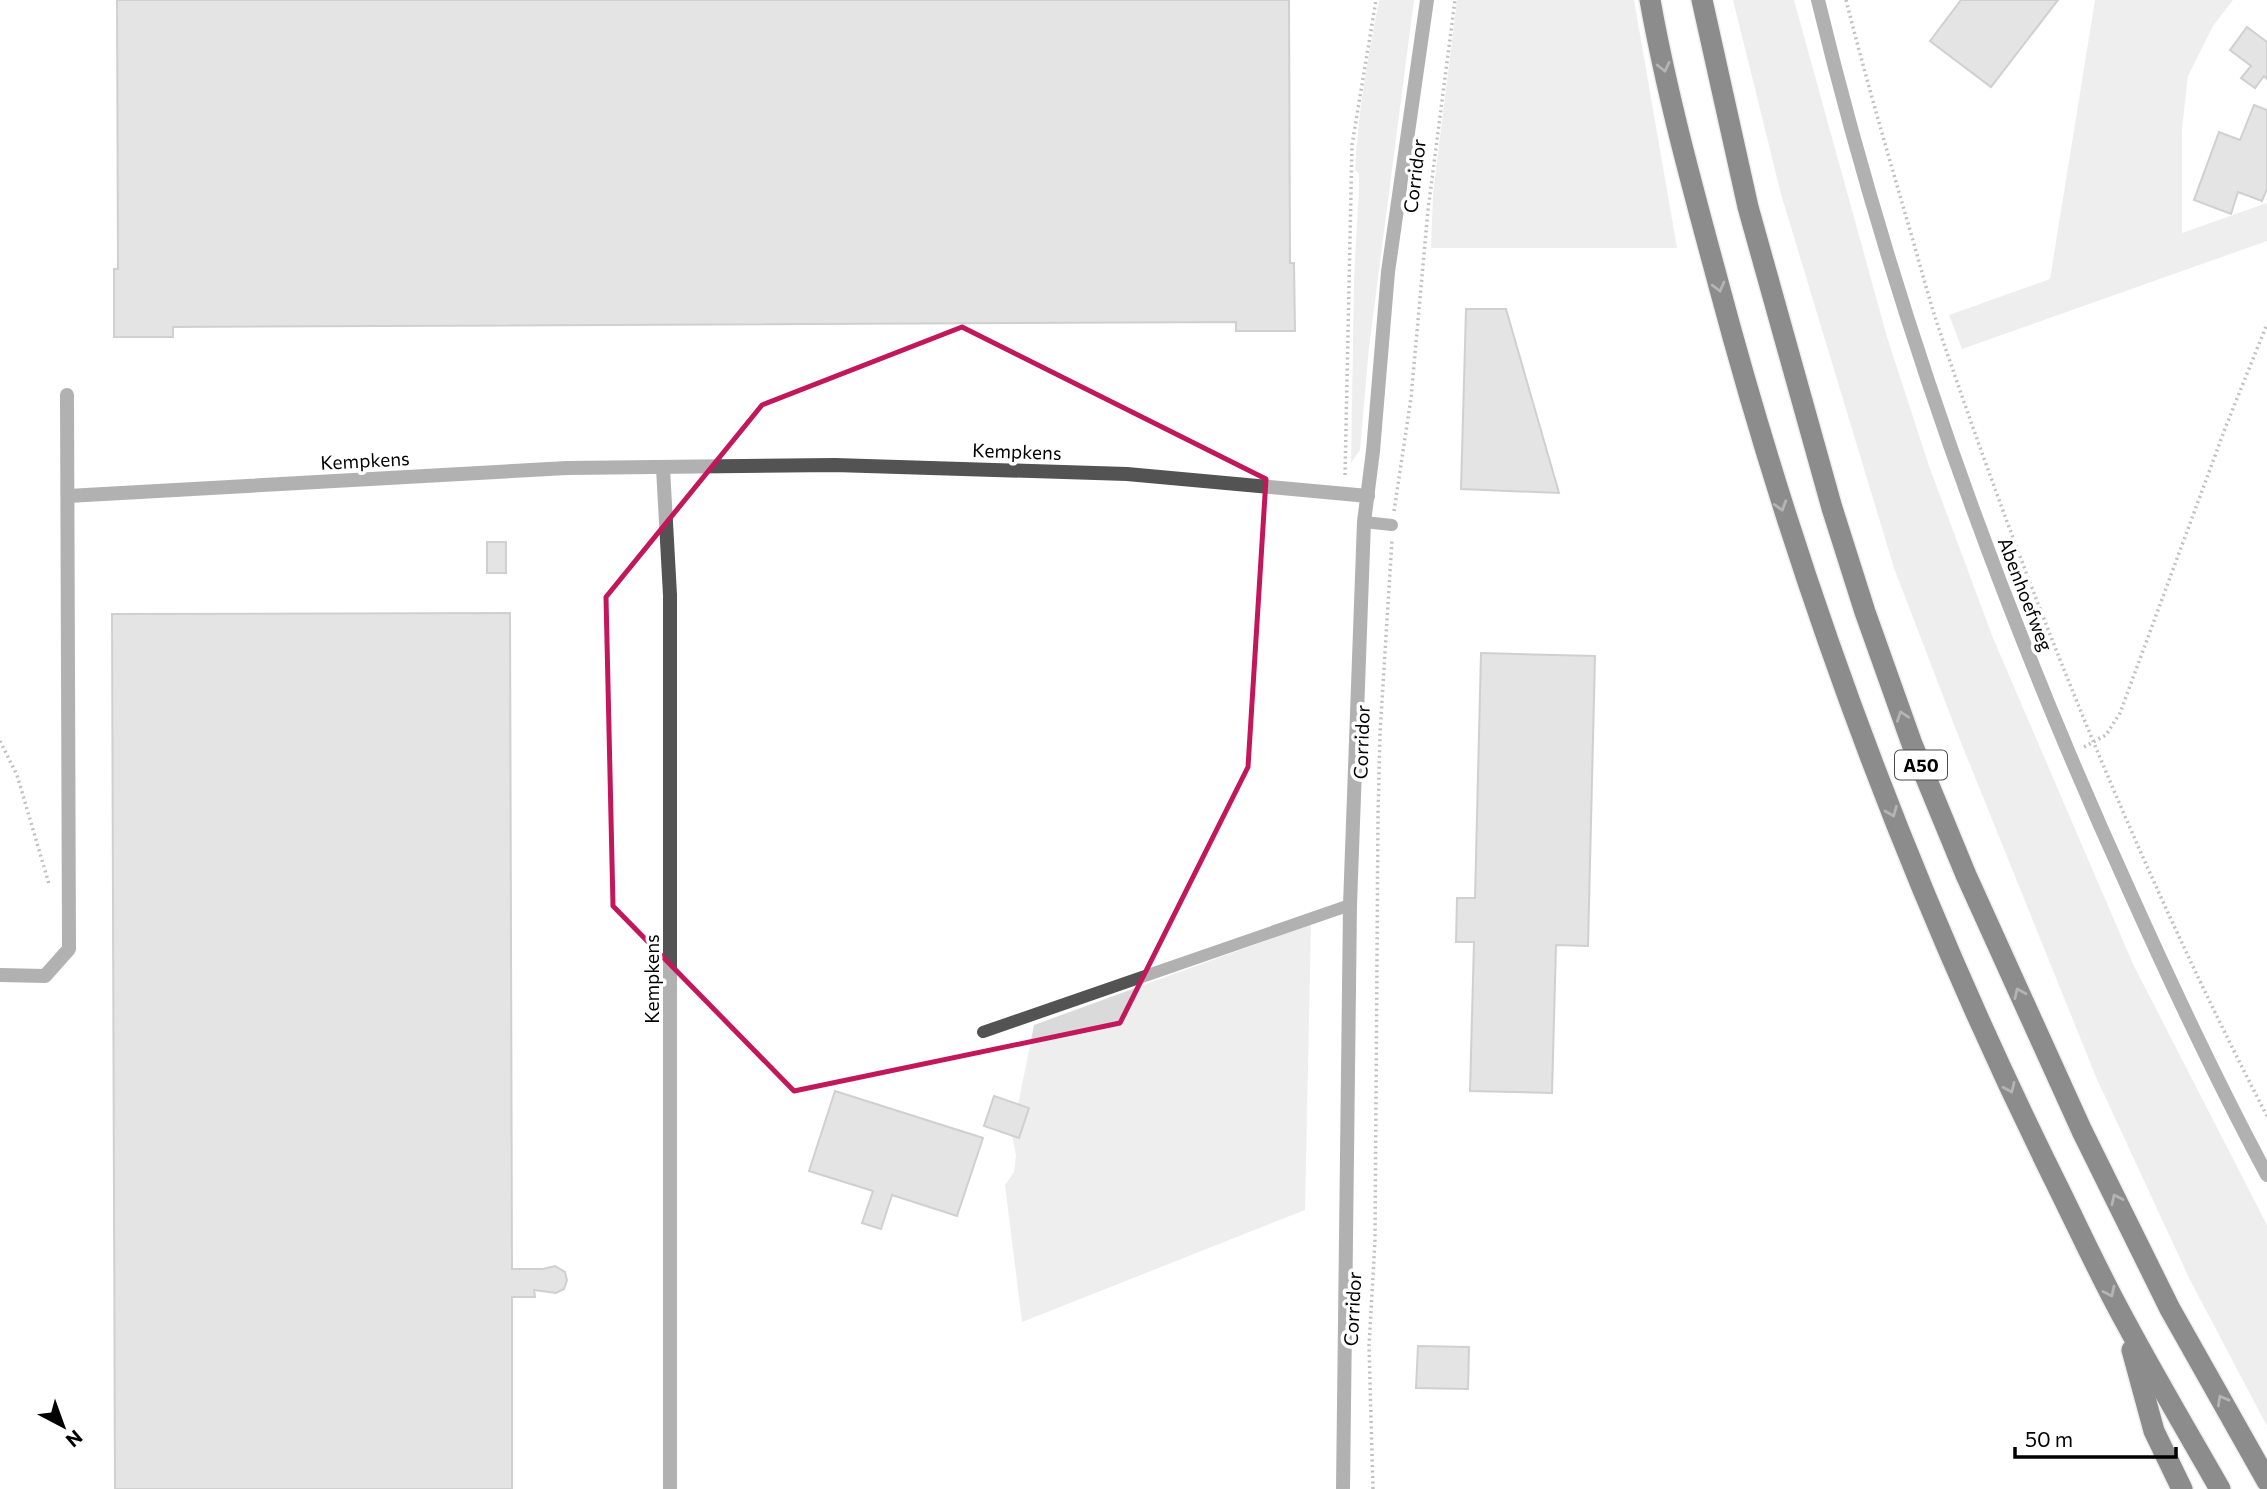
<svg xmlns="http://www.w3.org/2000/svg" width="2267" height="1489" font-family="Commissioner,sans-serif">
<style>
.green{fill:#dadada}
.building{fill:#c3c3c3;stroke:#979797;stroke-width:2}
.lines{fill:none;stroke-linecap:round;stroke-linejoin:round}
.highway-casing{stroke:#dbdbdb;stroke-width:24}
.path{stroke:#757575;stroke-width:3.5;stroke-dasharray:2 3.5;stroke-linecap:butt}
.lane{stroke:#535353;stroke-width:12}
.street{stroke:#535353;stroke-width:14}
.highway{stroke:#000;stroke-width:21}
.oneway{stroke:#595959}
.marked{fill:none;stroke:#c2185b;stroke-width:5;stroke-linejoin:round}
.labels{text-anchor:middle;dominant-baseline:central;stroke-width:7;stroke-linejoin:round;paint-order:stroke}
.shield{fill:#fff;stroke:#4c4c4c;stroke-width:2}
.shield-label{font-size:18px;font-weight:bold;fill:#000}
.street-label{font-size:19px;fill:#000;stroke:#fff}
</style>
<rect width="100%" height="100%" fill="#fff"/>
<g class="green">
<path d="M1379 0H1414L1369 347 1360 450 1351 463 1354 280 1359 186V174L1355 170C1358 112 1368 57 1379 0Z"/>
<path d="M1457 0H1634L1677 248H1431L1433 194Z"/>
<path d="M1733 0H1794L1887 337 1929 466 1993 638 2133 964 2267 1225V1426L2190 1280 2096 1077 1958 735 1894 568 1781 194Z"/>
<path d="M2095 0H2233L2213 26 2188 76 2182 129V233L2267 203V241L1962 349 1949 315 2050 279Z"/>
<path d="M1311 924 1305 1210 1022 1322 1005 1185 1014 1172 1016 1155 1012 1135 1034 1025Z"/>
</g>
<g class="building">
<path d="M117 0H1289L1290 263H1294L1295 331H1236V322L173 327V337H114V269H118Z"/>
<path d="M1961 0H2058L1991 87 1930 41Z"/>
<path d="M2247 27 2267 42V79L2264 76 2255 88 2241 78 2251 66 2230 50Z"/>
<path d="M2254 105 2267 110V189L2262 201 2238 192 2231 214 2194 200 2219 132 2240 140Z"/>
<path d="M1466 309H1506L1559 493 1461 489Z"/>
<rect x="487" y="542" width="19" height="31"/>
<path d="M510 613 512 1269H543L555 1266 565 1272 567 1280 564 1289 556 1293 534 1290 535 1297H512V1489H115L112 614Z"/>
<path d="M1481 653 1595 656 1588 946 1556 945 1552 1093 1470 1091 1474 942H1456L1457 898H1475Z"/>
<path d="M835 1091 983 1138 957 1216 892 1195 881 1229 862 1223 873 1191 809 1171Z"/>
<path d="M994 1096 1029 1108 1019 1138 984 1126Z"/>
<path d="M1418 1346 1469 1347 1468 1389 1416 1388Z"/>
</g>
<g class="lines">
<g class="highway-casing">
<g id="highway">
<path d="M1650 0C1667 95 1693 189 1718 282 1800 591 1911 889 2053 1177 2077 1225 2099 1274 2125 1321 2155 1377 2188 1433 2220 1489"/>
<path d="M1702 0 1748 207 1832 508 1865 612 1912 744 1966 875 2082 1131 2170 1309 2267 1481"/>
<path d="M2132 1350 2154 1431 2182 1489"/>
</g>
</g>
<g class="path">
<path d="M1846 0C1866 79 1889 158 1912 237 1922 272 1931 307 1943 341 2033 606 2138 867 2267 1116"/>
<path d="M1345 475 1352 145 1376 0"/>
<path d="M1394 511 1411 398 1428 210 1455 0"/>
<path d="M0 741 17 775 49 884"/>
<path d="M2084 747 2106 735 2120 713 2226 426 2267 324"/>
<path d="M1373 1489 1369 1346 1375 1241 1378 816 1380 733 1392 540"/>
</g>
<g class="lane">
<path d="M1364 522 1392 525"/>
<path d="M983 1032 1350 905"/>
</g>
<g class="street">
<path d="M1818 0C1892 305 1999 604 2129 890 2172 986 2217 1082 2267 1175"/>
<path d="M663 468 670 595V1489"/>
<path d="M68 496 567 468 835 465 1127 474 1368 496"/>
<path d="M0 975 45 976 69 949 67 395"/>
<path d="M1343 1489 1350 905 1364 522 1373 451 1388 272 1427 0"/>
</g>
<use href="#highway" class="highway"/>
</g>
<defs><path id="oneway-chevron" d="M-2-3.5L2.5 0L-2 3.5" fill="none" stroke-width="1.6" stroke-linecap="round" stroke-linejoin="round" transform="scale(1.75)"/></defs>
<g class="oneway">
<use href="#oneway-chevron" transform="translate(1664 67) rotate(77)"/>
<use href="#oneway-chevron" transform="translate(1719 287) rotate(75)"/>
<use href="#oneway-chevron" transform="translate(1781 506) rotate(73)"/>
<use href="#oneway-chevron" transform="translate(1902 716) rotate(-109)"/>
<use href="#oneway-chevron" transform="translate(1892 812) rotate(68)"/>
<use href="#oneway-chevron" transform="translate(2019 993) rotate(-114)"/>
<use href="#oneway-chevron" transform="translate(2010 1088) rotate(66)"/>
<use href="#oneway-chevron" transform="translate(2116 1199) rotate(-116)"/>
<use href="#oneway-chevron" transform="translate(2110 1292) rotate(64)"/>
<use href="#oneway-chevron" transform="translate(2222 1400) rotate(-119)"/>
</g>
<path d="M0 0H2267V1489H0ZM962 327 1266 479 1248 767 1120 1023 794 1091 613 906 606 597 762 405Z" fill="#fff" fill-opacity=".55" fill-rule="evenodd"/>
<path class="marked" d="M962 327 1266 479 1248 767 1120 1023 794 1091 613 906 606 597 762 405Z"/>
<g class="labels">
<rect class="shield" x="1895" y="750.5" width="52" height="29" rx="5"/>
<g class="shield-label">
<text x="1921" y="765">A50</text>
</g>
<g class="street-label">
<text transform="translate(1414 176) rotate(-83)">Corridor</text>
<text transform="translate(1017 451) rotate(2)">Kempkens</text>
<text transform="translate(365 460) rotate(-3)">Kempkens</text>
<text transform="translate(2026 594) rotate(69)">Abenhoefweg</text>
<text transform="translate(1361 742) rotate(-88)">Corridor</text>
<text transform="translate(651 979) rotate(-90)">Kempkens</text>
<text transform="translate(1352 1309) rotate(-87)">Corridor</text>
</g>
</g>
<g transform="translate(63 1426) rotate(139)" stroke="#ffffff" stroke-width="5" paint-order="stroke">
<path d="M0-5L12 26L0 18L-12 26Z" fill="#000000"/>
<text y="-10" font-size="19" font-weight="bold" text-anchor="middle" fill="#000000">N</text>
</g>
<path d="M2015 1447v10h161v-10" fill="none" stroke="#000000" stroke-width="3.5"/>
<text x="2025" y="1447" font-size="21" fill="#000000" stroke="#ffffff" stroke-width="5" paint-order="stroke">50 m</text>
</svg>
